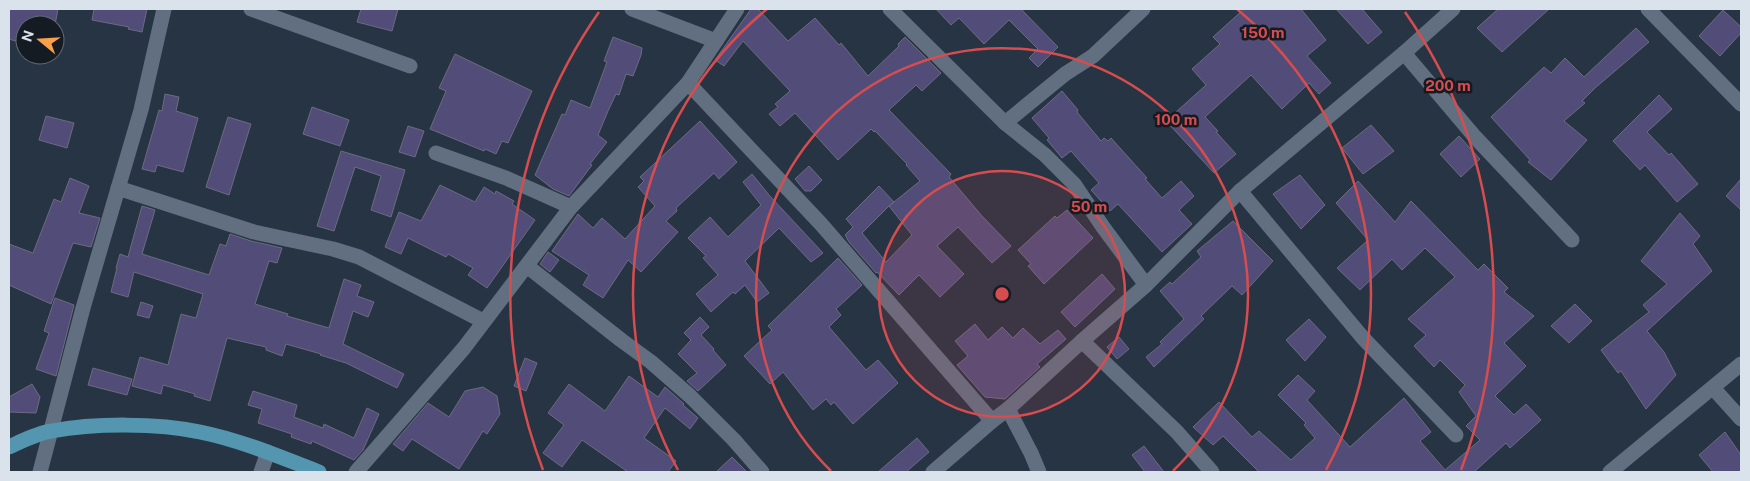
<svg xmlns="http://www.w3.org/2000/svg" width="1750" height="481" font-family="'Public Sans',sans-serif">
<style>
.building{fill:#514d78;stroke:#6c6b80;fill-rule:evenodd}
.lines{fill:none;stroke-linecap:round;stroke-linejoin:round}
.minor{stroke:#616f81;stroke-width:15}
.major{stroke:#5496af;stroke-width:15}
.ring{fill:none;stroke:#d74d4f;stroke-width:2.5}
.centre{fill:#d74d4f;stroke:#151b22;stroke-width:2.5}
.ring-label{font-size:15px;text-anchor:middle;font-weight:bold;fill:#d74d4f;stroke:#151b22;stroke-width:5;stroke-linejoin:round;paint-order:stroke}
</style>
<rect width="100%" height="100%" fill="#273443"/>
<g class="building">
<path d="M9 9H58L55 25H25L22 43 9 39Z"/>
<path d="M94 9H147L142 32 128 29 129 27 92 20Z"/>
<path d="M361 9H398L392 31 357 22Z"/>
<path d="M751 9H758L788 41 815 18 839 45 841 43 868 76 899 46 898 44 905 37 941 73 922 91 916 85 889 110 951 174 949 177 982 216 1011 246 992 263 958 227 937 246 964 274 940 297 919 275 899 295 877 272 876 273 849 242 845 235 853 227 846 219 879 186 894 202 889 206 920 181 906 165 907 164 875 131 874 132 871 129 838 160 795 113 780 126 769 114 778 107 775 104 790 91 743 41 724 66 715 60ZM889 206 912 235 886 262 862 233Z"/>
<path d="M936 9H1021L1058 47 1038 67 1029 58 1038 49 1009 20 984 44 959 18 951 25Z"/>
<path d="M1244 9H1301L1326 40 1307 56 1331 83 1319 94 1309 83 1282 109 1251 75 1205 117 1218 131 1216 132 1236 154 1214 173 1166 121 1206 85 1192 69 1220 44 1213 37Z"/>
<path d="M1336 9H1362L1382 32 1368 44Z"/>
<path d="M1498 9H1549L1502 52 1477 28Z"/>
<path d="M1723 10 1741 27V33L1720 56 1699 36Z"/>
<path d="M1636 28 1649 42 1595 88 1582 101 1585 103 1564 121 1587 140 1551 180 1528 162 1530 160 1491 117 1544 67 1551 73 1565 58 1584 77Z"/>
<path d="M613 37 642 48 641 55 633 76 626 74 619 95 616 94 608 111 598 135 607 142 590 164 592 165 569 196 553 189 535 175 562 114 565 115 571 100 590 108 607 62 604 61Z"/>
<path d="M455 54 532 91 508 143 502 141 496 154 485 149 484 151 430 129 446 91 439 88Z"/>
<path d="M1062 91 1078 110 1077 112 1101 141 1104 138 1108 141 1111 138 1147 178 1145 179 1162 198 1181 181 1194 196 1179 210 1192 224 1162 252 1118 204 1110 211 1091 190 1099 183 1071 151 1062 158 1047 140 1049 138 1032 118Z"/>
<path d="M165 94 179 97 176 111 198 118 183 172 157 165 155 172 142 169 159 110 162 111Z"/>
<path d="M1659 95 1672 109 1647 132 1669 155 1671 153 1698 184 1677 202 1645 165 1640 170 1613 141Z"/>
<path d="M312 107 349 120 340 146 303 134Z"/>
<path d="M46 116 74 123 67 148 39 140Z"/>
<path d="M228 117 251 124 229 195 206 187Z"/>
<path d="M700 121 737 162 719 179 714 173 676 208 677 211 666 221 678 232 641 272 628 260 603 298 583 285 589 275 552 251 578 214 593 228 602 218 625 239 655 206 638 187 644 181 640 177Z"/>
<path d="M1371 125 1394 151 1363 174 1342 148Z"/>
<path d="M408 126 424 131 415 157 399 152Z"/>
<path d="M1459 136 1480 159 1461 177 1440 154Z"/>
<path d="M341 151 405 170 391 217 371 210 381 176 355 167 334 231 317 226Z"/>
<path d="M809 166 822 180 811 191H805L795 179Z"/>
<path d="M752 174 769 195 823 253 811 262 779 228 745 261 769 293 757 302 745 285 735 294 733 292 711 312 696 294 718 275 703 258 706 256 688 238 710 217 728 237 761 205 743 182Z"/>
<path d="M1300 175 1325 205 1301 229 1273 194Z"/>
<path d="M70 178 89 186 79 213 100 218 91 247 73 243 51 304 9 285V244L33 253 54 199 61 202Z"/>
<path d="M1741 179V210L1726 196Z"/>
<path d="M1358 181 1395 222 1411 201 1478 270 1484 264 1508 288 1504 292 1534 316 1504 343 1526 366 1495 396 1514 415 1526 404 1541 420 1510 448 1506 443 1474 472H1259L1223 436 1213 445 1193 427 1219 402 1252 437 1259 431 1291 460 1315 438 1304 425 1306 423 1278 395 1298 375 1315 391 1307 400 1350 447 1404 398 1431 432 1420 441 1445 470 1480 440 1466 426 1476 416 1459 392 1465 385 1440 360 1434 367 1414 346 1426 335 1408 319 1455 277 1425 248 1402 270 1392 259 1360 290 1337 268 1368 240 1336 203Z"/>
<path d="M440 185 475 202 484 187 495 194 496 191 514 201 512 204 535 220 487 288 468 275 473 268 448 254 446 257 408 238 401 254 385 247 399 212 421 221Z"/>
<path d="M142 206 155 210 142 254 209 275 220 244 226 246 230 234 251 241 282 248 277 263 269 261 255 304 288 314 287 316 329 328 344 279 361 285 357 296 374 302 368 317 353 311 343 344 404 374 397 388 346 363 320 355 321 354 286 344 282 356 266 350V347L227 338 210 401 194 396 195 394 163 385 161 394 132 386 140 357 168 365 181 314 196 318 203 294 134 272 128 297 111 292 117 268H116L120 254 128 257Z"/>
<path d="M1067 210 1093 238 1044 284 1028 266 1031 264 1018 250 1055 216 1057 218Z"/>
<path d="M1680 213 1700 236 1693 244 1712 271 1647 331 1664 352 1676 375 1646 409 1621 371 1618 373 1601 350 1649 312 1643 305 1667 284 1641 261Z"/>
<path d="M1233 221 1273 261 1242 295 1232 286 1201 316 1204 319 1154 367 1146 357 1162 344 1160 342 1184 319 1160 291 1170 282 1172 284 1201 257 1197 251Z"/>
<path d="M548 252 559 260 550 272 540 264Z"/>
<path d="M838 258 862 285 836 309 841 315 829 327 866 370 878 360 898 383 853 424 834 402 831 405 826 399 813 410 783 372 770 384 744 356 772 330 768 326Z"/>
<path d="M1102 274 1115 289 1075 327 1061 312Z"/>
<path d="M55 298 74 305 56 376 36 369 49 333 44 331Z"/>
<path d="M141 302 153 306 149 318 137 315Z"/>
<path d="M1575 304 1592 321 1569 343 1551 326Z"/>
<path d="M700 317 709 327 701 335 714 349 713 350 726 365 698 391 687 381 697 373 678 354 691 340 684 333Z"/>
<path d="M1309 319 1326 337 1305 361 1286 340Z"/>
<path d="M975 324 988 340 1002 327 1013 338 1023 328 1040 344 1058 330 1066 339 1037 364 1040 367 1005 399 985 397 957 365 968 356 955 341Z"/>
<path d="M1119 337 1129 349 1117 359 1107 347Z"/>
<path d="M525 358 537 363 526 391 514 386Z"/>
<path d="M93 368 132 379 127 395 88 385Z"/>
<path d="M629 376 658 397 665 387 684 404 683 405 698 418 690 429 665 408 644 438 676 461 668 472H628L582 440 562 467 543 453 564 425 548 413 569 384 605 411Z"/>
<path d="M32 384 40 397 36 413 9 412V397Z"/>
<path d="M483 387 497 396 500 414 487 434 483 431 459 469 412 439 403 451 393 444 428 403 449 417 465 391Z"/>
<path d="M253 391 297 405 294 417 323 428 324 424 354 438 367 408 379 414 363 450 354 460 312 441 311 444 291 437 292 434 258 423 262 409 248 405Z"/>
<path d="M1725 432 1741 455V472H1713L1699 455Z"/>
<path d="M917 438 929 452 906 472H878Z"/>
<path d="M1144 446 1164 472H1145L1132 455Z"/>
<path d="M732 457 747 472H716Z"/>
</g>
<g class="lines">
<g class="minor">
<path d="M251 9 410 66"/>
<path d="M632 9 716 41"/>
<path d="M890 9 1005 123 1045 155 1074 184 1103 227 1146 285"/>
<path d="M1648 9 1741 104"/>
<path d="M1404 53 1475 137 1572 240"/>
<path d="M688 83 821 224 992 421"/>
<path d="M1005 123 1065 74 1093 56 1143 9"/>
<path d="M436 153 506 178 571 207"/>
<path d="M118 188 254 232 333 249 359 257 483 321"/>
<path d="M1240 191 1363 338 1456 435"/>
<path d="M527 266 621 340 651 362 690 396 734 440 762 472"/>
<path d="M1082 341 1177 432 1212 472"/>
<path d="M1714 389 1741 419"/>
<path d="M1008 409 1031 453 1039 472"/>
<path d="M40 472 83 308 141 110 164 9"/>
<path d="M261 472 268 452"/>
<path d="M356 472 464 348 571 207 688 83 737 9"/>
<path d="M933 472 992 421 1008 409 1082 341 1146 285 1240 191 1404 53 1453 9"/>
<path d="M1610 472 1741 364"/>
</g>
<path class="major" d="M9 447C22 441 37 433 52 431 94 423 158 423 200 432 240 440 280 457 319 472"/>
</g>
<circle cx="1002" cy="294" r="123" fill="#d74d4f" fill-opacity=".12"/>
<g class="ring">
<circle cx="1002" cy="294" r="123"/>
<path d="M831 471A246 246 0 1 1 1173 471"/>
<path d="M678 470A369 369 0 0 1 767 9M1237 9A369 369 0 0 1 1326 470"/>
<path d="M543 470A492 492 0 0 1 599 12M1405 12A492 492 0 0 1 1461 470"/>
</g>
<circle cx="1002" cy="294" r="8" class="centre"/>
<g class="ring-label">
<text x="1263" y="38">150 m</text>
<text x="1448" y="91">200 m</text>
<text x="1176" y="125">100 m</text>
<text x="1089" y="212">50 m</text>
</g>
<rect width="1750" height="481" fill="none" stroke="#dae2ec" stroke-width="20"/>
<g transform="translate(40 40) rotate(288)"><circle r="24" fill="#151b22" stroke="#646b73"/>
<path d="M0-4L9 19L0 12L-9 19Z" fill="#f8a14a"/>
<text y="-8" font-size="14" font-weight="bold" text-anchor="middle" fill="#dae2ec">N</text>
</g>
</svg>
